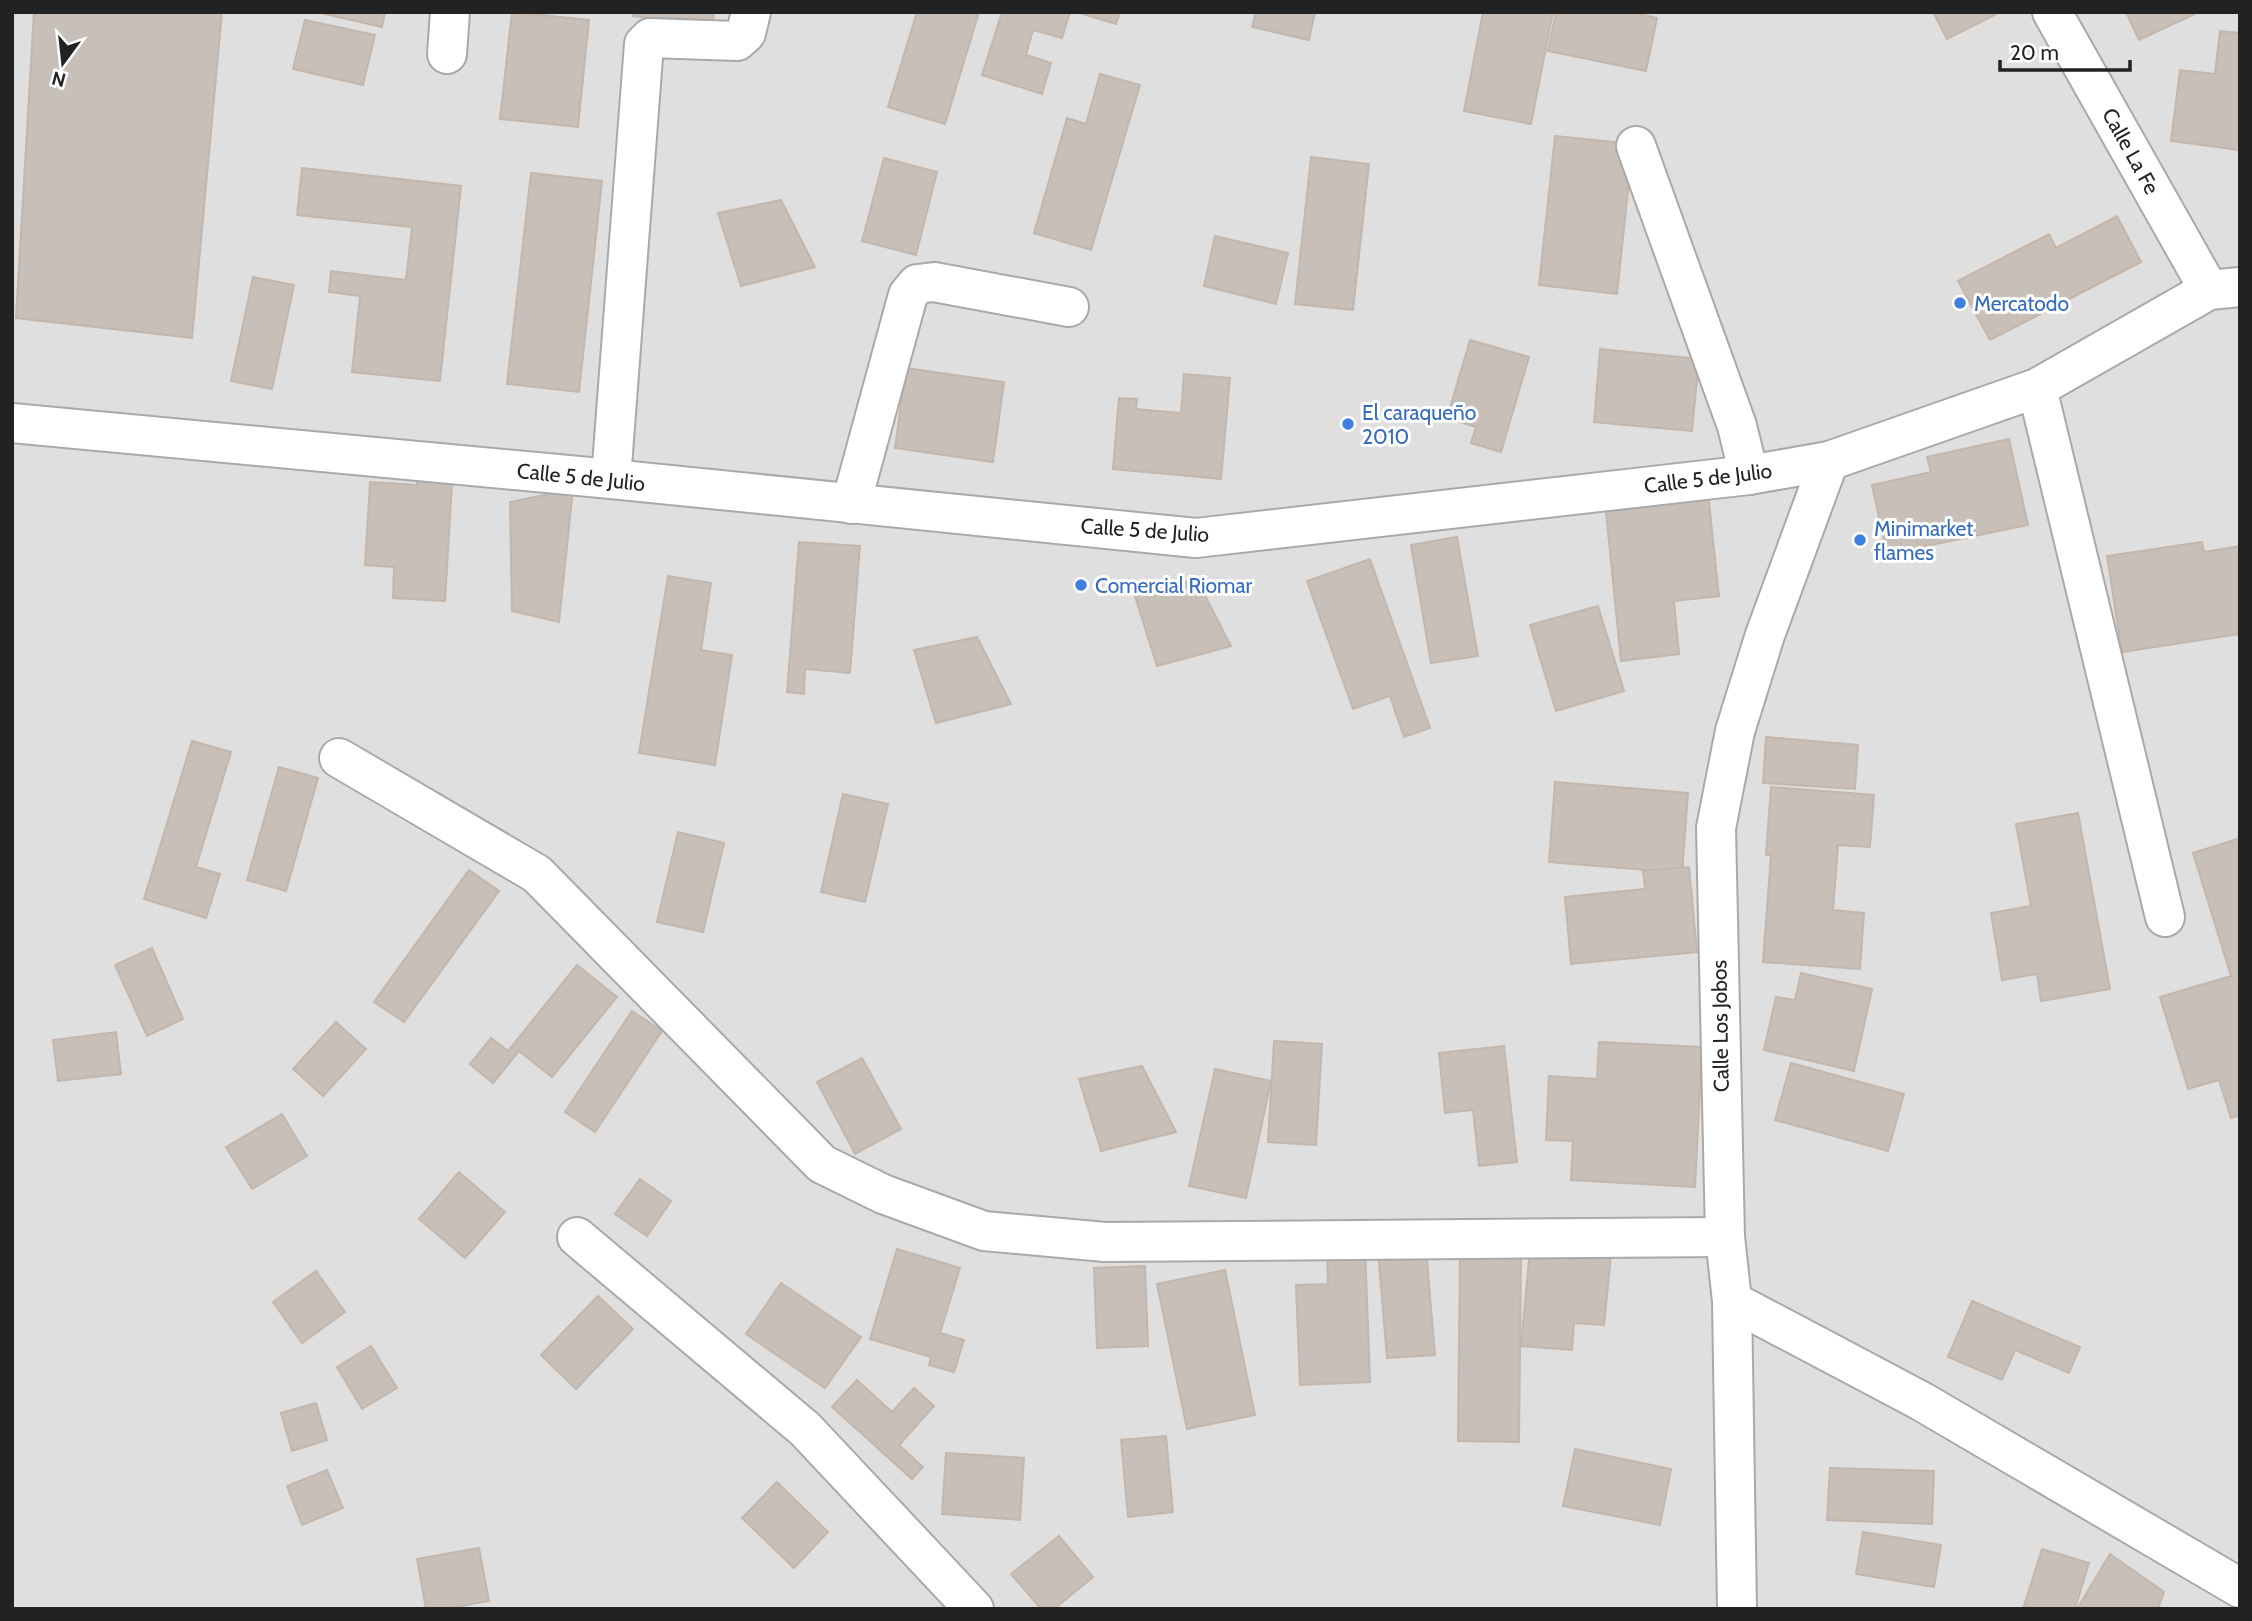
<svg xmlns="http://www.w3.org/2000/svg" width="2252" height="1621" font-family="Cabin,sans-serif">
<style>
.residential{fill:#e0dfdf}
.building{fill:#c7bfb8;stroke:#c4b6ab;stroke-width:2}
.lines{fill:none;stroke-linecap:round;stroke-linejoin:round}
.street-casing{stroke:#a9a9a9;stroke-width:42}
.street{stroke:#fff;stroke-width:38}
.shop-dot{fill:#3f7fe0;stroke:#fff;stroke-width:2.5}
.labels{text-anchor:middle;dominant-baseline:central;stroke-width:6;stroke-linejoin:round;paint-order:stroke}
.street-label{font-size:21px;fill:#222;stroke:#fff}
.shop-label{font-size:21px;fill:#366cbe;stroke:#fff;text-anchor:start}
</style>
<rect width="100%" height="100%" fill="#f2efe9"/>
<rect class="residential" x="12" y="12" width="2228" height="1597"/>
<g class="building">
<path d="M34 12H222L192 338 16 318Z"/>
<path d="M316 12H385L382 27Z"/>
<path d="M512 12 589 20 578 127 500 119Z"/>
<path d="M633 12H714L713 24 633 16Z"/>
<path d="M917 12H979L945 124 888 107Z"/>
<path d="M1002 12H1070L1062 38 1033 30 1026 55 1051 63 1042 94 982 75Z"/>
<path d="M1076 12H1120L1116 24Z"/>
<path d="M1256 12H1315L1309 40 1252 27Z"/>
<path d="M1483 12H1553L1531 124 1464 111Z"/>
<path d="M1556 12H1631L1657 18 1646 71 1548 51Z"/>
<path d="M1933 12H2000L1947 39Z"/>
<path d="M2126 12H2199L2139 40Z"/>
<path d="M305 20 375 35 363 85 293 69Z"/>
<path d="M2220 31 2240 33V150L2171 141 2180 70 2215 74Z"/>
<path d="M1100 74 1140 85 1091 250 1034 233 1067 118 1086 124Z"/>
<path d="M1555 136 1633 144 1617 294 1539 285Z"/>
<path d="M1311 157 1369 164 1353 310 1295 304Z"/>
<path d="M884 158 937 172 916 255 862 241Z"/>
<path d="M302 168 461 186 440 381 352 372 360 296 329 292 331 271 406 280 412 227 297 215Z"/>
<path d="M531 173 602 181 579 392 507 384Z"/>
<path d="M781 200 815 267 741 286 718 213Z"/>
<path d="M2117 216 2141 262 1990 340 1958 281 2049 234 2056 248Z"/>
<path d="M1215 236 1288 253 1276 304 1204 286Z"/>
<path d="M253 277 294 285 272 389 231 381Z"/>
<path d="M1470 340 1529 357 1501 452 1471 443 1476 427 1447 418Z"/>
<path d="M1600 349 1699 359 1692 431 1594 422Z"/>
<path d="M906 368 1004 382 993 462 895 448Z"/>
<path d="M1184 374 1230 378 1221 479 1113 469 1119 398 1137 399 1136 409 1181 413Z"/>
<path d="M2009 439 2028 525 1887 554 1872 485 1931 472 1927 457Z"/>
<path d="M418 464 453 467 445 601 393 598 394 567 365 565 370 482 417 485Z"/>
<path d="M573 489 559 622 512 611 510 502Z"/>
<path d="M1708 493 1719 596 1674 601 1679 654 1621 661 1605 502Z"/>
<path d="M1457 537 1478 656 1431 663 1411 545Z"/>
<path d="M799 542 860 546 850 673 805 669 804 694 787 692Z"/>
<path d="M2202 542 2204 552 2240 546V634L2122 652 2107 556Z"/>
<path d="M1370 559 1430 728 1404 737 1390 696 1353 709 1307 581Z"/>
<path d="M668 576 711 583 701 650 732 655 715 765 639 753Z"/>
<path d="M1197 580 1231 646 1157 666 1134 593Z"/>
<path d="M1598 606 1624 691 1556 711 1530 625Z"/>
<path d="M977 637 1011 704 936 723 914 650Z"/>
<path d="M1766 737 1858 745 1855 789 1763 783Z"/>
<path d="M192 741 231 752 196 867 220 874 206 918 144 899Z"/>
<path d="M279 767 318 778 286 891 247 880Z"/>
<path d="M1555 782 1688 793 1682 873 1549 862Z"/>
<path d="M1771 787 1874 795 1870 847 1838 845 1833 910 1864 913 1860 969 1763 962 1771 855H1766Z"/>
<path d="M843 794 888 804 865 902 821 892Z"/>
<path d="M2078 813 2110 989 2041 1001 2037 974 2002 980 1991 913 2031 906 2016 824Z"/>
<path d="M678 832 724 843 703 932 657 922Z"/>
<path d="M2240 838V1115L2231 1118 2219 1080 2188 1089 2160 997 2231 976 2193 853Z"/>
<path d="M1689 867 1697 952 1571 964 1565 897 1645 889 1643 871Z"/>
<path d="M469 870 499 891 404 1022 374 1002Z"/>
<path d="M152 948 183 1019 147 1036 115 965Z"/>
<path d="M577 965 617 997 552 1077 519 1051 493 1083 470 1064 491 1038 508 1051Z"/>
<path d="M1801 973 1872 989 1854 1071 1764 1050 1776 997 1795 1000Z"/>
<path d="M632 1011 662 1031 595 1132 565 1112Z"/>
<path d="M336 1022 366 1049 323 1096 293 1069Z"/>
<path d="M116 1032 121 1074 58 1081 53 1040Z"/>
<path d="M1274 1041 1322 1044 1316 1145 1268 1142Z"/>
<path d="M1599 1042 1702 1047 1695 1187 1571 1180 1573 1141 1546 1140 1549 1076 1597 1079Z"/>
<path d="M1504 1046 1517 1162 1479 1166 1473 1110 1445 1113 1439 1053Z"/>
<path d="M862 1058 901 1129 855 1154 817 1082Z"/>
<path d="M1791 1063 1904 1094 1888 1151 1775 1120Z"/>
<path d="M1142 1066 1176 1132 1101 1151 1079 1079Z"/>
<path d="M1215 1069 1271 1081 1246 1198 1189 1186Z"/>
<path d="M282 1114 307 1156 252 1189 226 1147Z"/>
<path d="M459 1172 505 1212 465 1258 419 1219Z"/>
<path d="M640 1179 671 1201 647 1236 615 1214Z"/>
<path d="M1365 1246 1370 1382 1300 1385 1296 1285 1328 1284 1327 1247Z"/>
<path d="M1426 1248 1435 1355 1387 1358 1378 1252Z"/>
<path d="M897 1249 960 1268 940 1333 964 1340 954 1372 929 1365 931 1357 870 1339Z"/>
<path d="M1530 1249 1611 1256 1604 1325 1574 1323 1572 1350 1521 1346Z"/>
<path d="M1460 1252 1521 1254 1519 1442 1458 1441Z"/>
<path d="M1145 1266 1148 1346 1097 1348 1094 1268Z"/>
<path d="M1225 1270 1255 1415 1187 1429 1157 1284Z"/>
<path d="M316 1271 345 1312 302 1343 273 1302Z"/>
<path d="M781 1283 861 1337 825 1388 746 1334Z"/>
<path d="M598 1296 633 1329 576 1389 541 1355Z"/>
<path d="M1972 1301 2080 1347 2069 1373 2015 1350 2002 1380 1948 1357Z"/>
<path d="M371 1346 397 1388 362 1409 337 1367Z"/>
<path d="M857 1380 892 1412 914 1388 934 1406 899 1445 923 1467 912 1479 832 1407Z"/>
<path d="M316 1403 327 1440 292 1451 281 1413Z"/>
<path d="M1166 1436 1173 1512 1128 1517 1121 1440Z"/>
<path d="M1575 1449 1671 1469 1660 1525 1563 1506Z"/>
<path d="M946 1453 1024 1458 1020 1520 942 1514Z"/>
<path d="M1830 1468 1934 1471 1932 1524 1827 1520Z"/>
<path d="M327 1470 343 1508 302 1525 287 1486Z"/>
<path d="M777 1482 828 1532 794 1568 742 1518Z"/>
<path d="M1863 1532 1941 1545 1934 1587 1856 1574Z"/>
<path d="M1059 1536 1093 1577 1054 1609H1041L1011 1574Z"/>
<path d="M479 1548 489 1601 445 1609H426L417 1559Z"/>
<path d="M2042 1549 2089 1563 2075 1609H2023Z"/>
<path d="M2110 1554 2164 1592 2158 1609H2077Z"/>
</g>
<g class="lines">
<g class="street-casing">
<g id="street">
<path d="M2052 12 2209 290"/>
<path d="M447 54 450 12"/>
<path d="M1636 146 1737 426 1749 475"/>
<path d="M2037 388 2165 917"/>
<path d="M12 423 611 479 1196 538 1749 475 1829 461 2037 388 2209 290 2240 287"/>
<path d="M611 479 644 44 650 38 737 41 746 33 751 12"/>
<path d="M851 504 908 295 917 284 934 282 1069 307"/>
<path d="M339 758 537 874 822 1164 883 1194 984 1231 1105 1242 1725 1237"/>
<path d="M577 1237 805 1429 974 1609"/>
<path d="M1732 1301 1921 1401 2240 1588"/>
<path d="M1737 1609 1732 1301 1725 1237 1716 828 1735 731 1765 635 1829 461"/>
</g>
</g>
<use href="#street" class="street"/>
</g>
<g class="shop-dot">
<circle cx="1960" cy="303" r="7"/>
<circle cx="1348" cy="424" r="7"/>
<circle cx="1860" cy="540" r="7"/>
<circle cx="1081" cy="585" r="7"/>
</g>
<g class="labels">
<g class="street-label">
<text transform="translate(2131 151) rotate(61)">Calle La Fe</text>
<text transform="translate(581 477) rotate(6)">Calle 5 de Julio</text>
<text transform="translate(1708 478) rotate(-7)">Calle 5 de Julio</text>
<text transform="translate(1145 530) rotate(4)">Calle 5 de Julio</text>
<text transform="translate(1720 1026) rotate(-91)">Calle Los Jobos</text>
</g>
<g class="shop-label">
<text x="1974" y="303">Mercatodo</text>
<text x="1362" y="412">El caraqueño<tspan x="1362" dy="24">2010</tspan></text>
<text x="1874" y="528">Minimarket<tspan x="1874" dy="24">flames</tspan></text>
<text x="1095" y="585">Comercial Riomar</text>
</g>
</g>
<rect width="2252" height="1621" fill="none" stroke="#222222" stroke-width="28"/>
<g transform="translate(63 63) rotate(195)" stroke="#ffffff" stroke-width="5" paint-order="stroke">
<path d="M0-5L12 26L0 18L-12 26Z" fill="#222222"/>
<text y="-10" font-size="19" font-weight="bold" text-anchor="middle" fill="#222222">N</text>
</g>
<path d="M2000 60v10h130v-10" fill="none" stroke="#222222" stroke-width="3.5"/>
<text x="2010" y="60" font-size="21" fill="#222222" stroke="#ffffff" stroke-width="5" paint-order="stroke">20 m</text>
</svg>
